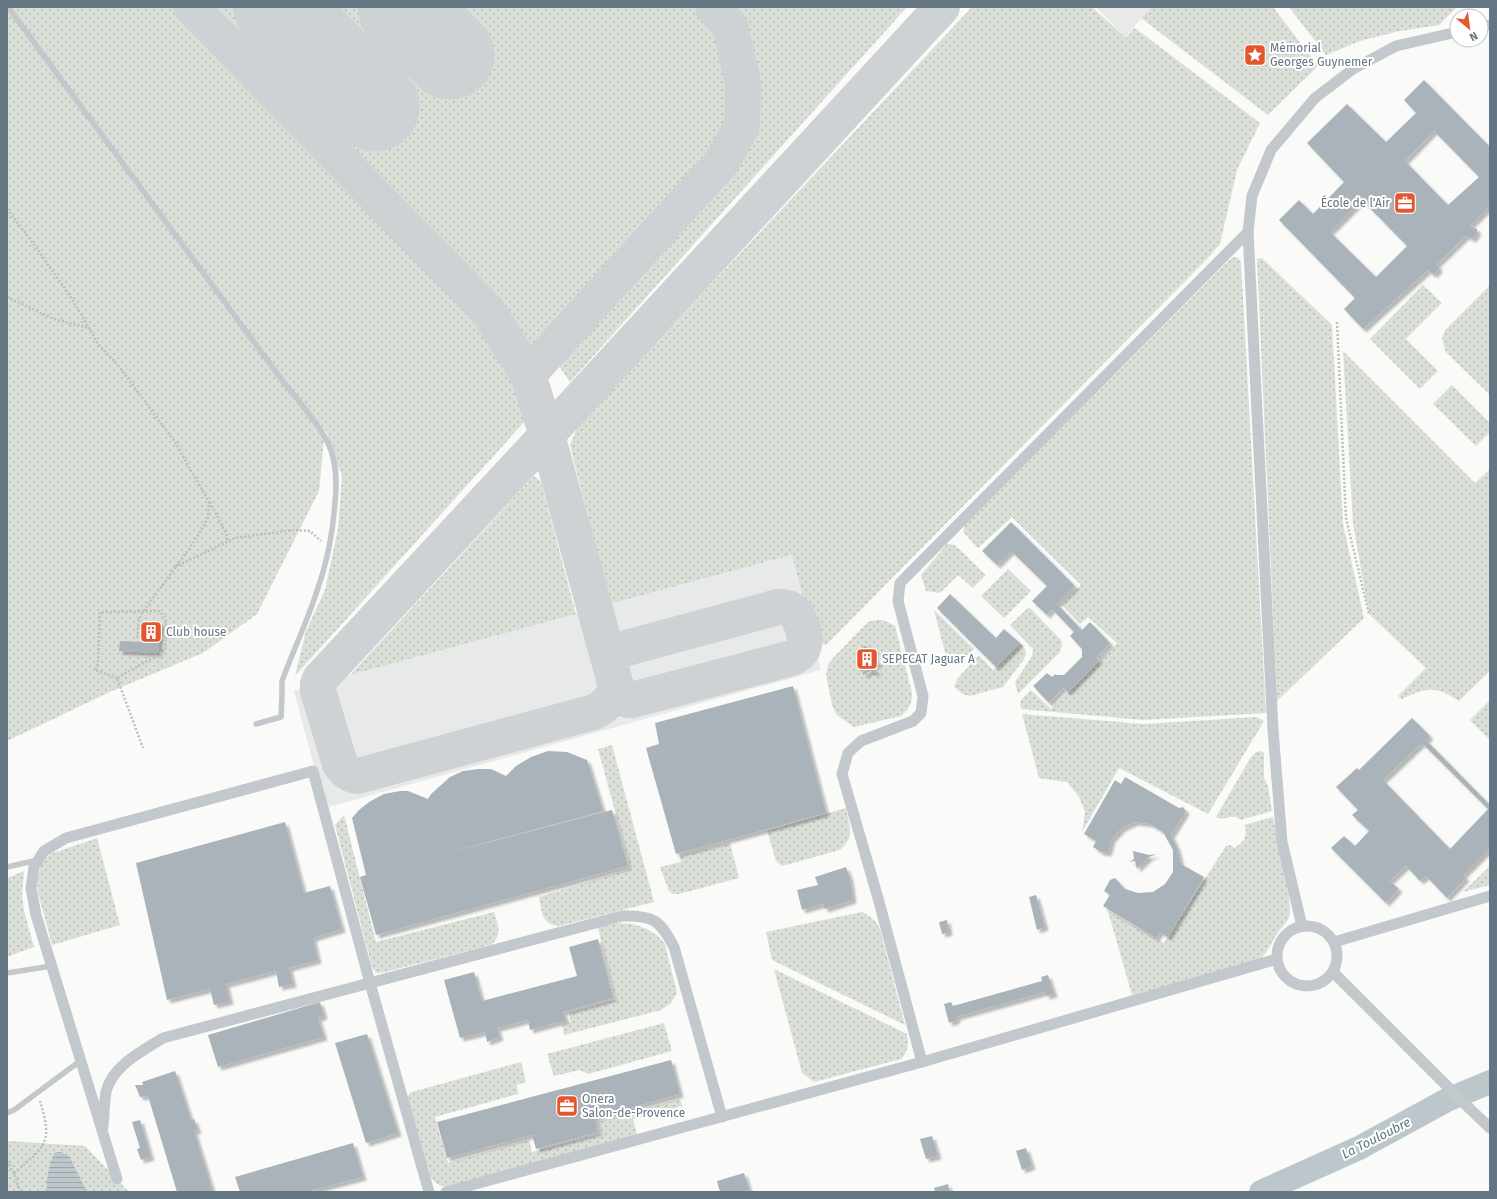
<svg xmlns="http://www.w3.org/2000/svg" width="1497" height="1199" font-family="'Fira Sans',sans-serif">
<style>
.built{fill:#e8e9e9}
.grass{fill:url(#grass-dots)}
.water{fill:url(#water-rules)}
.lines{fill:none;stroke-linecap:round;stroke-linejoin:round}
.river{stroke:#bbc7cb;stroke-width:24}
.taxiway{stroke:#ced2d4;stroke-width:36}
.runway{stroke:#ced2d4;stroke-width:89}
.building{fill:#aab3b9;fill-rule:evenodd;filter:url(#shadow)}
.path{stroke:#bbbfc2;stroke-width:2.5;stroke-dasharray:2 2;stroke-linecap:butt}
.lane{stroke:#c3c8cc;stroke-width:5.5}
.street{stroke:#c3c8cc;stroke-width:11}
.labels{text-anchor:middle;dominant-baseline:central;stroke-width:4;stroke-linejoin:round;paint-order:stroke}
.poi-label{font-size:12px;fill:#657683;stroke:#fff;text-anchor:start}
.water-label{font-size:13px;font-style:italic;fill:#60757c;stroke:#fff}
</style>
<defs>
<pattern id="grass-dots" width="8" height="8" patternUnits="userSpaceOnUse"><rect width="8" height="8" fill="#dadfd7"/><path d="M2 2h.1M6 6h.1" fill="none" stroke="#b4b9b4" stroke-width="1.8" stroke-linecap="round"/></pattern>
<pattern id="water-rules" width="6" height="5" patternUnits="userSpaceOnUse"><rect width="6" height="5" fill="#bbc7cb"/><path d="M0 2.5h6" fill="none" stroke="#9ca6aa"/></pattern>
<filter id="shadow"><feDropShadow dx="3.5" dy="3.5" stdDeviation="1" flood-color="#0004"/></filter>
</defs>
<rect width="100%" height="100%" fill="#fafaf8"/>
<g class="built">
<path d="M1096 7H1152L1141 18 1126 38Z"/>
<path d="M792 555 821 670 325 808 294 691 350 675Z"/>
</g>
<g class="grass">
<path d="M10 7H907L570 382 555 360 515 388 525 421 295 676 306 631 325 590 338 529 342 476 325 429 319 491 257 614 203 653 112 691 7 741V8Z"/>
<path d="M972 7H1092L1126 38 1135 28 1260 123 1237 170 1220 244 1206 260 826 645 814 641 792 555 610 604 570 445 578 426Z"/>
<path d="M1152 7H1273L1318 66 1268 115 1141 18Z"/>
<path d="M1289 7H1457L1439 25 1400 31 1360 41 1326 55Z"/>
<path d="M1234 257 1238 258 1241 262 1266 713 1143 720 1021 709 1020 701 1031 690 1051 709 1117 643 1088 617 1080 624 1062 605 1081 585 1012 517 978 548 963 532 965 525 1229 260Z"/>
<path d="M1262 258 1332 325 1343 524 1364 618 1277 701 1257 259Z"/>
<path d="M1423 285 1442 303 1406 339 1438 371 1420 389 1370 339Z"/>
<path d="M1490 285V395L1446 352 1442 339 1445 330Z"/>
<path d="M1343 351 1475 483 1490 469V671L1459 701C1433 685 1429 687 1402 699L1398 696 1426 668 1369 614 1353 524Z"/>
<path d="M1452 385 1490 423V432L1476 446 1433 404Z"/>
<path d="M534 476 541 482 576 614 350 675Z"/>
<path d="M947 544H951L956 546 986 575 973 588 958 575 940 593 926 591 921 575Z"/>
<path d="M1008 569 1031 591 1004 618 981 596Z"/>
<path d="M1029 607 1061 640 1062 644 1060 652 1018 694 1015 682 1032 656 1033 649 1010 625Z"/>
<path d="M934 610 974 649 957 665 948 664Z"/>
<path d="M876 620H883L895 626 912 693C912 703 909 710 901 716L854 727 837 715 832 705 826 675 828 665 833 658 868 622Z"/>
<path d="M1020 643 1025 649 1026 654 1024 659 1003 687 970 696 963 694 954 687 958 678 979 655 993 670Z"/>
<path d="M1490 700V740L1470 720Z"/>
<path d="M1022 714 1143 724 1257 717 1264 721 1208 814 1119 768 1082 832 1085 812 1079 797 1067 782 1039 778Z"/>
<path d="M612 745 654 902 559 926C541 924 542 912 539 897L631 869 598 749Z"/>
<path d="M1260 751 1264 753V778L1268 786 1272 811 1241 820 1236 817H1229L1222 819 1216 817 1251 757 1256 752Z"/>
<path d="M846 808C849 826 856 837 840 850L782 866 776 861 767 831Z"/>
<path d="M344 815 376 942 494 912C498 925 503 935 491 945L381 973H376L372 967 335 825Z"/>
<path d="M1273 817C1277 837 1294 900 1289 917 1286 925 1279 929 1275 937 1269 947 1266 956 1255 963L1132 995 1108 911 1164 943 1226 846 1230 845 1234 848C1244 843 1249 835 1244 825Z"/>
<path d="M97 838 120 925 52 945 38 893 37 880 41 865 50 854Z"/>
<path d="M730 843 739 878 679 894H673L669 891 660 867 681 862 680 856Z"/>
<path d="M1490 866V885L1463 892Z"/>
<path d="M24 871 22 896 24 911 34 947 7 957V878Z"/>
<path d="M862 912C871 917 876 920 880 929L905 1025 772 960 766 932Z"/>
<path d="M617 923 633 924 647 929 658 936 665 944 677 993 671 1003 661 1010 564 1035 562 1025 571 1022 569 1013 616 1000 598 928Z"/>
<path d="M774 969 907 1034C909 1044 908 1051 901 1059L814 1082 802 1073Z"/>
<path d="M664 1023 672 1051 588 1074 580 1070 554 1076 547 1054Z"/>
<path d="M521 1062 526 1082 517 1085 518 1094 435 1117 448 1163 529 1140 532 1152 601 1134 598 1122 680 1099 682 1106 633 1119 637 1135 445 1187 437 1184 431 1178 407 1096 412 1092Z"/>
<path d="M7 1141 85 1146 129 1192H7Z"/>
</g>
<path class="water" d="M60 1152 69 1156 87 1192H47C46 1178 49 1166 54 1153Z"/>
<g class="lines">
<path class="river" d="M1261 1192 1359 1148 1447 1100 1490 1082"/>
<g class="taxiway">
<path d="M191 7 488 311 528 375 547 435 616 686C613 699 606 706 594 712L358 776C349 775 345 771 340 764L318 691V684L320 679 547 435 558 423 942 7"/>
<path d="M528 375 721 163 742 126 743 83 730 26 713 7"/>
<path d="M605 645 612 650H619L778 607C792 606 798 614 802 626 806 640 807 651 792 658L632 700C621 700 619 695 616 686"/>
</g>
<g class="runway">
<path d="M278 7 375 107"/>
<path d="M402 7 450 55"/>
</g>
</g>
<g class="building">
<path d="M1424 80 1490 147V206L1470 226 1477 229V233L1473 239 1466 236 1437 264 1439 269 1435 274 1430 273 1428 270 1363 329 1344 309 1355 298 1279 220 1299 200 1313 214 1344 182 1307 143 1347 104 1386 142 1416 113 1404 100ZM1434 131 1479 177 1448 205 1405 161ZM1362 200 1407 246 1376 277 1330 232Z"/>
<path d="M1011 522 1075 586 1057 604 1082 630 1090 622 1110 643 1096 658 1099 660 1068 692 1063 688 1049 703 1033 686 1047 673 1052 677 1055 674 1056 675H1064L1082 657V649L1070 636 1074 632 1052 609 1047 615 1032 601 1047 586 1011 551 997 565 982 551Z"/>
<path d="M950 594 996 638 1004 629 1020 643 996 667 937 608Z"/>
<path d="M143 622 161 623 158 653 119 651 120 641 142 642Z"/>
<path d="M865 646 867 647 869 656 877 662 878 666 869 661 871 668 876 670 877 673 870 671 863 675V672L868 669 866 663 858 668 857 666 864 657 863 647Z"/>
<path d="M793 686 826 813 676 854 646 748 659 744 655 723Z"/>
<path d="M1412 718 1430 736 1426 740 1490 805V848L1463 875 1466 878 1447 898 1426 876 1420 881 1406 866 1390 881 1399 889 1386 903 1331 848 1344 836 1355 846 1369 831 1352 815 1358 810 1336 787 1357 768 1359 770ZM1422 743 1488 809 1450 849 1383 780Z"/>
<path d="M548 751 567 752 587 760 603 811 436 856 612 810 628 866 376 935 360 877 366 875 352 818 359 810 369 802 384 794 400 791H408L428 799 431 794 450 777 463 771 478 769H491L506 776 516 766 531 757Z"/>
<path d="M1125 777 1179 808 1183 807 1186 811 1171 835 1177 847 1181 864 1204 877 1168 937 1160 932 1156 938 1103 906 1110 895 1104 891 1110 880 1115 878 1125 889 1138 893 1153 892 1165 884 1173 872V850L1163 832 1150 824 1135 822 1122 828 1112 839 1108 853 1101 852 1093 847 1096 841 1084 834 1115 780 1121 784Z"/>
<path d="M285 822 304 893 330 886 342 929 313 938 318 960 289 968 293 984 279 987 276 971 226 984 230 1001 214 1005 210 989 167 1000 136 863Z"/>
<path d="M1133 851 1149 855 1157 854 1149 857 1137 869 1135 861 1129 862 1134 859Z"/>
<path d="M846 867 850 878 853 900 825 909 823 904 802 910 797 890 818 885 815 877Z"/>
<path d="M1036 895 1045 927 1037 930 1029 897Z"/>
<path d="M947 920 949 932 942 934 939 922Z"/>
<path d="M598 939 613 998 563 1012 566 1020 530 1030 528 1020 497 1028 500 1037 487 1042 485 1032 460 1038 444 980 474 972 482 1001 577 976 569 947Z"/>
<path d="M1048 975 1054 994 1046 996 1045 992 956 1017 957 1020 949 1023 944 1004 951 1002 953 1006 1042 981 1041 977Z"/>
<path d="M320 1002 324 1016 318 1018 324 1037 218 1067 208 1035Z"/>
<path d="M367 1034 398 1133 366 1143 335 1043Z"/>
<path d="M671 1060 680 1094 595 1118 598 1132 536 1149 532 1135 447 1158 437 1122Z"/>
<path d="M175 1071 191 1120 194 1119 198 1130 194 1131 213 1192H177L148 1096 140 1097 135 1085H143L142 1082Z"/>
<path d="M140 1120 151 1157 141 1160 137 1149 140 1148 132 1122Z"/>
<path d="M932 1136 938 1156 926 1159 920 1139Z"/>
<path d="M353 1143 363 1177 306 1192H240L235 1177Z"/>
<path d="M1026 1148 1032 1166 1022 1170 1016 1151Z"/>
<path d="M744 1173 750 1192H720L717 1181Z"/>
<path d="M948 1184 950 1192H935L934 1188Z"/>
</g>
<g class="lines">
<g class="path">
<path d="M7 209 38 250 74 302 98 344 117 364 175 442 209 502 208 518 196 539 143 612 139 619 137 638"/>
<path d="M7 297 54 319 89 328"/>
<path d="M1337 322 1346 518 1369 614"/>
<path d="M210 502 226 533 228 542"/>
<path d="M175 567 235 538 294 530 310 531 321 541"/>
<path d="M117 678 95 670 98 663 100 612 159 611 165 617 166 633 165 651 117 678 143 748"/>
<path d="M7 1161 14 1173 20 1192"/>
<path d="M14 1173C46 1146 53 1143 40 1101"/>
</g>
<g class="lane">
<path d="M8 7 276 372C292 394 316 419 328 443 337 462 337 482 335 502 333 532 327 563 317 591 307 622 293 651 282 681V696L281 717 256 724"/>
<path d="M7 867 38 860"/>
<path d="M7 973 52 966"/>
<path d="M7 1113 14 1110 80 1061"/>
</g>
<g class="street">
<path d="M1481 27 1490 25"/>
<circle cx="1307" cy="956" r="30"/>
<path d="M1302 926 1282 842 1273 730 1248 232 1252 196 1271 150 1315 98 1353 69 1396 46 1457 32"/>
<path d="M1334 942 1490 896"/>
<path d="M1333 972 1469 1108 1490 1128"/>
<path d="M922 1062 878 898 842 774 848 753 861 741 913 721 921 713 923 696 898 601 900 583 1248 232"/>
<path d="M103 1127C104 1116 104 1103 106 1092 112 1066 142 1051 163 1038L622 916C653 915 660 920 674 947L722 1117"/>
<path d="M117 1179 36 915 31 888 34 867 44 851 66 838 313 771 370 983 429 1192"/>
<path d="M446 1192 922 1062 1277 959"/>
</g>
</g>
<defs>
<g id="sight-square" transform="scale(1.15)"><rect x="-9" y="-9" width="18" height="18" rx="4" fill="#e4572e" stroke="#fff"/><path d="M0-6L1.8-2.2L6-1.7L2.9 1.2L3.7 5.4L0 3.3L-3.7 5.4L-2.9 1.2L-6-1.7L-1.8-2.2Z" fill="#fff"/></g>
<g id="office-square" transform="scale(1.15)"><rect x="-9" y="-9" width="18" height="18" rx="4" fill="#e4572e" stroke="#fff"/><path d="M-6-3h4V-5.5h4V-3h4V5H-6ZM-1-4.5V-3h2v-1.5ZM-6 0V1H6V0Z" fill="#fff"/></g>
<g id="building-square" transform="scale(1.15)"><rect x="-9" y="-9" width="18" height="18" rx="4" fill="#e4572e" stroke="#fff"/><path d="M-4-6H4V6H1V3H-1V6H-4ZM-2.5-4.3h1.7v1.8h-1.7ZM.8-4.3h1.7v1.8H.8ZM-2.5-1h1.7V.8h-1.7ZM.8-1h1.7V.8H.8Z" fill="#fff"/></g>
</defs>
<g fill-rule="evenodd">
<use href="#sight-square" x="1255" y="55"/>
<use href="#office-square" x="1405" y="203"/>
<use href="#building-square" x="151" y="632"/>
<use href="#building-square" x="867" y="659"/>
<use href="#office-square" x="567" y="1106"/>
</g>
<g class="labels">
<g class="poi-label">
<text x="1270" y="48">Mémorial<tspan x="1270" dy="14">Georges Guynemer</tspan></text>
<text x="1390" y="203" text-anchor="end">École de l'Air</text>
<text x="166" y="632">Club house</text>
<text x="882" y="659">SEPECAT Jaguar A</text>
<text x="582" y="1099">Onera<tspan x="582" dy="14">Salon-de-Provence</tspan></text>
</g>
<g class="water-label">
<text transform="translate(1376 1138) rotate(-27)">La Touloubre</text>
</g>
</g>
<rect width="1497" height="1199" fill="none" stroke="#657683" stroke-width="16"/>
<g transform="translate(1469 28) rotate(151)"><circle r="19" fill="#ffffff" stroke="#c1c8cd"/>
<path d="M0-3L7 15L0 10L-7 15Z" fill="#e4572e"/>
<text y="-6" font-size="11" font-weight="bold" text-anchor="middle" fill="#657683">N</text>
</g>
</svg>
